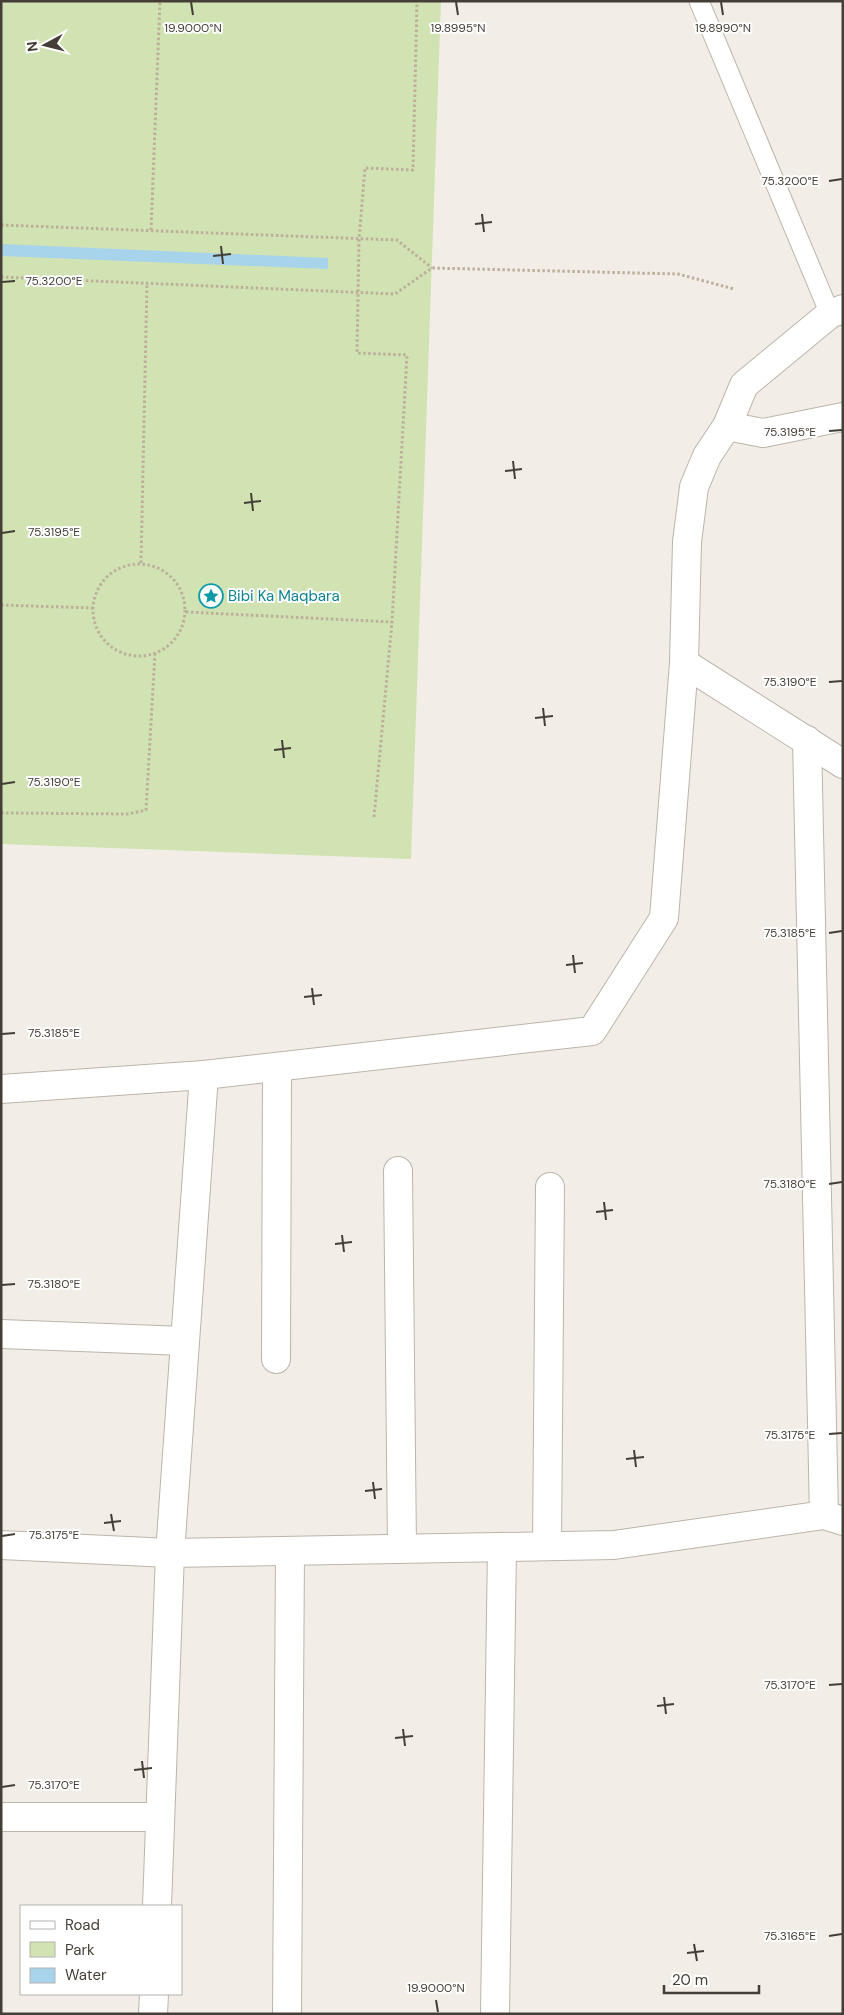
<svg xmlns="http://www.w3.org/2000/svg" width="844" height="2015" font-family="'DM Sans',sans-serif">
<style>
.green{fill:#d1e3b2}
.water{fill:#a7d4eb}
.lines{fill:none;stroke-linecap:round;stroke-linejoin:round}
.lane-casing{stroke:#bdb4aa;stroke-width:21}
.street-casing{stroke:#bdb4aa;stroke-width:30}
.path{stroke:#bdaf9c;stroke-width:3;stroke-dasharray:2.5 2.5;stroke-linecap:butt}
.lane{stroke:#fff;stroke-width:19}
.street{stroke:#fff;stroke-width:28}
.ticks{fill:none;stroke:#443e36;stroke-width:2}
.labels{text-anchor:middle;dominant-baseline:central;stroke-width:4;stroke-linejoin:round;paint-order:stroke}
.culture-label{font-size:15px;fill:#0d838f;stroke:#fff;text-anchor:start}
.ticks-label{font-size:12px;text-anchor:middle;fill:#443e36;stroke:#fff;stroke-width:4;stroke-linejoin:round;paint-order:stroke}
</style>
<rect width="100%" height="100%" fill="#f2eee7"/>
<path class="green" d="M1 1H441L411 859 1 844Z"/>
<path class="water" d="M1 244 328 258V269L1 256Z"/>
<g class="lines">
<g class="lane-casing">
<path id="lane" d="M699 1 830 314"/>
</g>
<g class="street-casing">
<g id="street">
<path d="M727 426 763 433 843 417"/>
<path d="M684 663 843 764"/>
<path d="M807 740 824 1515"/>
<path d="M1 1089 204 1075 592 1031 664 918 684 663 687 542 694 487 707 456 727 426 744 385 830 314 843 309"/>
<path d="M398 1171 402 1549"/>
<path d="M1 1334 185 1341"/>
<path d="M276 1359 277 1067"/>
<path d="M1 1545 170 1553 614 1545 824 1515 843 1521"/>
<path d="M547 1546 550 1187"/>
<path d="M1 1817H160"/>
<path d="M157 1906 170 1553 204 1075"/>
<path d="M153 2014 154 1994"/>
<path d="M287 2014 290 1551"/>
<path d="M495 2014 502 1547"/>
</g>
</g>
<g class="path">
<path d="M1 225 397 240 432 268"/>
<path d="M151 230 160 1"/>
<path d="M1 277 395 294 432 268 678 274 734 289"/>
<path d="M141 563 147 283"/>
<circle cx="139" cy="610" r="46"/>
<path d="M1 605 93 608"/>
<path d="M186 612 392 622 407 355 357 353 359 239 365 168 413 170 417 1"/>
<path d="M1 813 128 814 146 810 155 653"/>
<path d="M374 817 392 622"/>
</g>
<use href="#lane" class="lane"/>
<use href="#street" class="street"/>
</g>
<path class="ticks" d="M191 2 193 15M456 2 458 15M721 2 723 15M829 181 842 179M482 214 484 232M475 224 492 222M221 246 223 264M213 256 231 254M2 282 15 281M829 431 842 430M513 461 515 479M505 471 522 469M251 493 253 511M244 503 261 501M2 533 15 531M829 682 842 681M543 708 545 726M535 718 553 716M282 740 284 758M274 750 291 748M2 784 15 782M829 933 842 931M573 955 575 973M566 965 583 963M312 988 314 1005M304 997 322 995M2 1034 15 1033M829 1184 842 1182M604 1202 606 1220M596 1212 613 1210M342 1235 344 1252M335 1244 352 1242M2 1285 15 1284M829 1434 842 1433M634 1450 636 1467M626 1459 644 1457M373 1482 375 1499M365 1491 382 1489M111 1514 114 1531M104 1523 121 1521M2 1536 15 1534M829 1685 842 1684M664 1697 666 1714M657 1706 674 1704M403 1729 405 1746M395 1738 413 1736M142 1761 144 1778M134 1770 152 1768M2 1787 15 1785M829 1936 842 1934M694 1944 697 1961M687 1953 704 1951M436 2000 438 2012"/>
<defs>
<g id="sight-ring" transform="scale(1.25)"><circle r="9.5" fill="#fff" stroke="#0f9aa8" stroke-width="1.5"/><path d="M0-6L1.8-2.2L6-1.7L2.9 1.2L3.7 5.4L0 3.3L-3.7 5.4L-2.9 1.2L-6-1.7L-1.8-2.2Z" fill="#0f9aa8"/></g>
</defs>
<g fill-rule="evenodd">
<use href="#sight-ring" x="211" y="596"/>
</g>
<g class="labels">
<g class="culture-label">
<text x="228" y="596">Bibi Ka Maqbara</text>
</g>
</g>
<g class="ticks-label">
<text x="193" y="32">19.9000°N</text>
<text x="458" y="32">19.8995°N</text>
<text x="723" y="32">19.8990°N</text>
<text x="790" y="185">75.3200°E</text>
<text x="54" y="285">75.3200°E</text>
<text x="790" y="436">75.3195°E</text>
<text x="54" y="536">75.3195°E</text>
<text x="790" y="686">75.3190°E</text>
<text x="54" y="786">75.3190°E</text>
<text x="790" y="937">75.3185°E</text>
<text x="54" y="1037">75.3185°E</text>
<text x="790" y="1188">75.3180°E</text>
<text x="54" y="1288">75.3180°E</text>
<text x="790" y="1439">75.3175°E</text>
<text x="54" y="1539">75.3175°E</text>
<text x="790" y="1689">75.3170°E</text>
<text x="54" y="1789">75.3170°E</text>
<text x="790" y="1940">75.3165°E</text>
<text x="436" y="1992">19.9000°N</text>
</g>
<rect width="844" height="2015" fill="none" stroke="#443e36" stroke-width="5"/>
<rect x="20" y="1905" width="162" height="90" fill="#ffffff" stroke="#b4b2af"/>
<rect x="30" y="1921" width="25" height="8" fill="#ffffff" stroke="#b4b2af"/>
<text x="65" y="1930" font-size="15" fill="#443e36">Road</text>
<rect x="30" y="1942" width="25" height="15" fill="#d1e3b2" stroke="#b4b2af"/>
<text x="65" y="1955" font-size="15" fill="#443e36">Park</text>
<rect x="30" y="1968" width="25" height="15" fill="#a7d4eb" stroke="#b4b2af"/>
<text x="65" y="1980" font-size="15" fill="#443e36">Water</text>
<g transform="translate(45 45) rotate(263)" stroke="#ffffff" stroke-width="4" paint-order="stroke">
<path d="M0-4L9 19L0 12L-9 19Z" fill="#443e36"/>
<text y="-8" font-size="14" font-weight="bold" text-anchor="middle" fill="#443e36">N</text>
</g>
<path d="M664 1985v8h95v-8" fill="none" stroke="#443e36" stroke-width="2.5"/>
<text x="672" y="1985" font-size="15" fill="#443e36" stroke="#ffffff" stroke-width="4" paint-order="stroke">20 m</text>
</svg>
